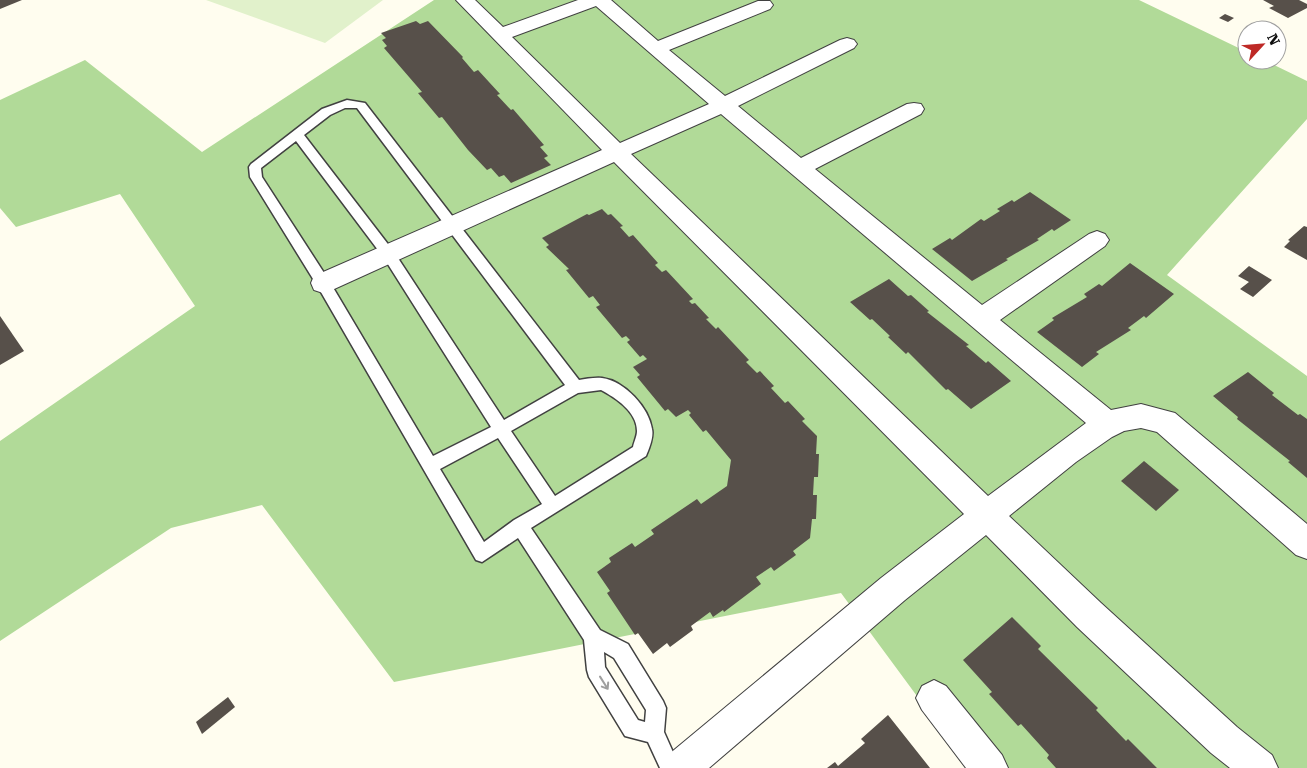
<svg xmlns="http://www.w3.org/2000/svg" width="1307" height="768" font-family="'Roboto Serif',serif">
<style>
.forest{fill:#b1da98}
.pitch{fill:#e1f1cb}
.building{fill:#57504a}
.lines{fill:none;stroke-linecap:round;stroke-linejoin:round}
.service-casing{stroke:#414141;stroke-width:3}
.minor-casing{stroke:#414141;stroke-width:2}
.service{fill:#fff;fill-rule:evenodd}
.minor{fill:#fff;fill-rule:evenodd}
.oneway{stroke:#9f9f9f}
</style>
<rect width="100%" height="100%" fill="#fffdef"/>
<path class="forest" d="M434 0H1139L1247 52V60H1264L1307 81V119L1167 275 1307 376V768H970L841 593 394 682 262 505 171 528 0 641V441L195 306 120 194 16 227 0 208V100L85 60 202 152Z"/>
<path class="pitch" d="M206 0H383L325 43Z"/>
<g class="building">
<path d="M0 0H22L0 9Z"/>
<path d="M1263 0H1299L1307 4V8L1288 18 1269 8 1274 6Z"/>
<path d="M1225 14 1234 18 1228 22 1219 18Z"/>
<path d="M416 21 420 24 428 21 463 57 462 58 474 72 478 70 500 94 497 95 511 110 513 109 544 145 540 147 548 156 544 158 551 165 511 183 504 175 499 177 491 168 487 170 468 150 442 117 439 118 418 93 422 92 384 48 387 46 382 40 386 38 381 33Z"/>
<path d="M1030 192 1071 220 1054 231 1052 229 1037 239 1039 240 1006 259 1008 260 972 281 932 249 950 238 952 240 981 219 984 221 1000 211 997 209 1012 200 1014 202Z"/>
<path d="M602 209 608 215 611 214 623 226 620 227 629 237 633 235 658 263 655 265 662 272 666 270 693 299 689 301 692 304 695 303 709 318 706 319 716 329 718 327 749 360 746 362 757 373 760 371 774 386 771 388 785 403 788 401 805 419 802 421 817 436 816 454H819L818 477H814L813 495H817L816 519H812L810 538 793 551 796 555 774 571 771 567 756 577 761 584 724 612 723 610 713 617 710 612 691 626 693 630 670 647 667 643 653 654 638 633 635 635 607 593 610 591 597 572 611 562 609 558 632 543 635 547 654 534 651 530 697 499 701 504 727 486 731 460 706 430 703 432 689 415 691 413 688 410 676 417 668 409 665 411 637 377 640 375 633 367 647 359 643 355 640 357 627 342 630 340 626 336 622 338 596 307 600 305 593 296 589 298 566 270 569 269 546 247 549 245 542 238 587 214 589 215Z"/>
<path d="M1304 226 1307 227V260L1284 247 1290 241 1288 240Z"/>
<path d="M1130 263 1174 294 1146 318 1144 316 1128 328 1131 330 1096 352 1099 354 1082 367 1037 332 1054 320 1052 318 1087 297 1084 294 1099 284 1102 286Z"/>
<path d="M1249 266 1272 280 1253 297 1240 289 1249 282 1238 276Z"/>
<path d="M889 279 908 296 911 295 929 311 927 312 969 345 966 346 986 363 988 361 1011 381 971 409 948 389 946 390 908 352 906 354 888 337 890 336 872 319 870 320 850 302Z"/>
<path d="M0 316 24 351 0 365Z"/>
<path d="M1248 372 1274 393 1272 395 1298 415 1300 414 1307 419V478L1288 462 1290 461 1237 419 1238 417 1213 396Z"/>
<path d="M1144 461 1179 490 1156 511 1121 481Z"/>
<path d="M1012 617 1041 646 1038 649 1098 708 1096 710 1126 741 1128 739 1157 768H1056L1047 758 1049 755 1021 724 1018 726 989 694 992 692 963 660Z"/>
<path d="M228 697 235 707 202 734 196 722Z"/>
<path d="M888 715 930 768H827L835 762 838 766 865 743 861 739Z"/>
</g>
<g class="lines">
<g class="service-casing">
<path id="service" d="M347 100 365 103 579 380C586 379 595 377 602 378 625 381 649 408 652 429 654 437 649 449 646 456L531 528 600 630 628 644 663 701 666 708 664 732 680 768H660L648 742 625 736 589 677 587 670 584 640 518 538 482 562 476 560 318 287 250 177 249 167 251 164 322 109ZM345 108H357L565 385 504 420 394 252 304 135 330 115ZM296 141 384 258 491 427 433 456 328 279 262 177 261 168ZM601 390C616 398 637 412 637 431 637 436 634 442 633 447L555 496 511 431 578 393ZM498 438 542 504 514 520 484 542 440 469ZM604 652 614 658 646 710 645 722 638 720 605 667Z"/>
</g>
<g class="minor-casing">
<g id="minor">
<path d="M456 0H475L503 27 578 0H611L658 41 758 1H770L773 5 770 9 669 50 725 96 840 40 847 38 854 40 857 44 854 48 738 106 801 158 907 104 914 103 921 104 924 109 921 114 815 169 982 305 1089 234 1097 231 1105 234 1109 240 1105 246 1000 320 1111 410 1141 404 1175 413 1307 524V559L1296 555 1157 432 1141 428 1124 431 1112 437 1076 462 1009 516 1101 603 1237 727 1272 755 1278 768H1230L1211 753 1077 627 986 535 905 600 709 768H662L668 755 881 578 964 514 614 162 332 290 323 293 314 290 311 283 314 276 602 150ZM596 6 709 104 620 143 512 37ZM721 114 1086 423 988 496 631 154Z"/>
<path d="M934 680 946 686 1002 755 1008 768H966L922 710 916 698 922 686Z"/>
</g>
</g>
<use href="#service" class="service"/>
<use href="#minor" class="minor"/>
</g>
<defs><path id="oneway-shaft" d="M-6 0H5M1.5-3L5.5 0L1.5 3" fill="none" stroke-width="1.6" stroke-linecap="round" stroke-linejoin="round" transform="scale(1.25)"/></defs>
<use class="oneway" href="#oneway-shaft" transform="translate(604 683) rotate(58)"/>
<g transform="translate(1262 45) rotate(64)"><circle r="24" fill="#ffffff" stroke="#9f9f9f"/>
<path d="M0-4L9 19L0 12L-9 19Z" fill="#be2926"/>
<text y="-8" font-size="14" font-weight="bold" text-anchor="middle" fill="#0e0e0e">N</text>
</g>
</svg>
